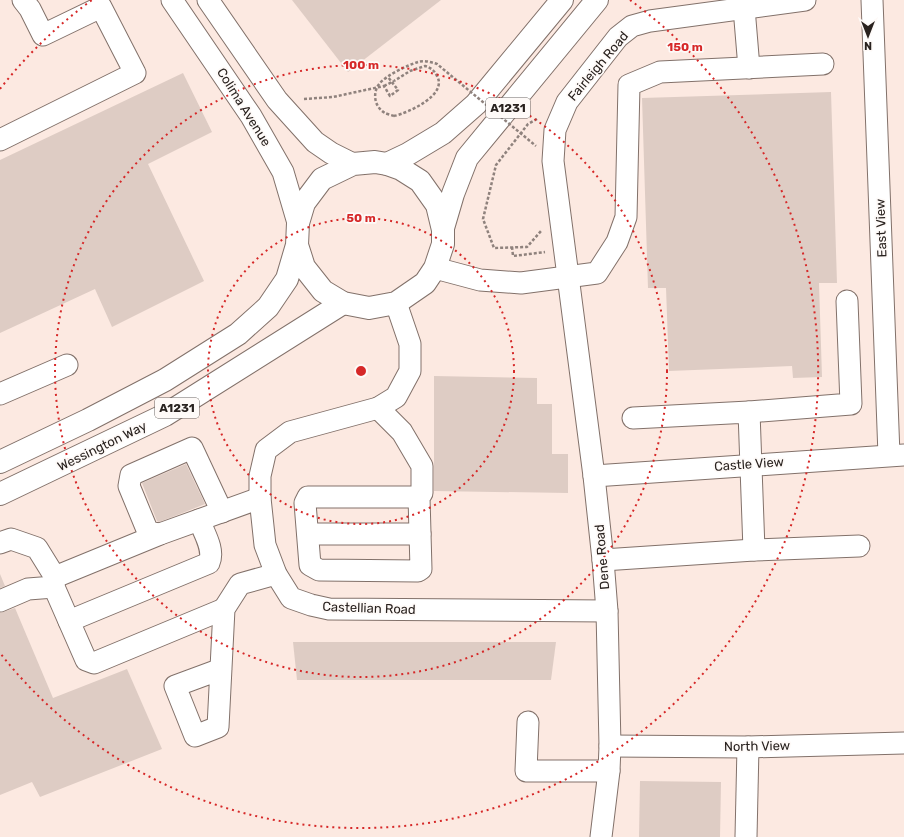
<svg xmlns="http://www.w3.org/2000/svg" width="904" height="837" font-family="Rubik,sans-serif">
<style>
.building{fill:#deccc4}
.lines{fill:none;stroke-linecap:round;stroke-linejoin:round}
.minor-casing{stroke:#82716a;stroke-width:23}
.highway-casing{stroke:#82716a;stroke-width:24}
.path{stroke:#8f827d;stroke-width:2.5;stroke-dasharray:3 2;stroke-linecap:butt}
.minor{stroke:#fff;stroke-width:21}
.highway{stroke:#fff;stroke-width:22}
.path-bridge{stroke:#8f827d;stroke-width:2.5;stroke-dasharray:3 2;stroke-linecap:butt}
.ring{fill:none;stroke:#d62828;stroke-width:2;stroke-dasharray:2 4}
.labels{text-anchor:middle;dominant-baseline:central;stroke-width:3.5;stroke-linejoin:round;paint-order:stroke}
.shield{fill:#fefaf8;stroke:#696360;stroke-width:1}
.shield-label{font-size:12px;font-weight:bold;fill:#29221f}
.street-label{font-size:13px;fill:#29221f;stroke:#fefaf8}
.centre{fill:#d62828;stroke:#fefaf8;stroke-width:2}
.ring-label{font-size:12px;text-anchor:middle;font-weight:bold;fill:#d62828;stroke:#fefaf8;stroke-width:3.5;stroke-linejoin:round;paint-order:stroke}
</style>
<rect width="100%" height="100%" fill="#fce9e1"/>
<g class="building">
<path d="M292 0H441L348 72Z"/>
<path d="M183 73 212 132 148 164 204 281 112 327 95 289 0 333V160Z"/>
<path d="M831 92 837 283H819L822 377 793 378 792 366 669 371 666 288H648L642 98Z"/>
<path d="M434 376 537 378V404H552V454H568V493L434 491Z"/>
<path d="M186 464 205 504 180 514 159 522 157 521 142 483Z"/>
<path d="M0 574 5 586 0 588Z"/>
<path d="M15 608 53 698 127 669 162 749 40 797 32 782 0 795V613Z"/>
<path d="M293 642H556L551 680H297Z"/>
<path d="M640 781 721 782 720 837H639Z"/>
</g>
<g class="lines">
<g class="minor-casing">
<g id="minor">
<path d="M172 0 251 116 283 172 298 223"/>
<path d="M208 0 277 100 315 142 331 153 353 164"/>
<path d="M872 0 889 455"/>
<path d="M744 8 749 68"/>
<path d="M0 140 135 73 101 7 43 35 30 9 23 0"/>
<path d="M435 268 480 280 521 283 597 273 617 242 626 217 629 85 660 72 823 64"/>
<path d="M396 303 410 344V371L396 397 378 408 290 432 266 450 260 476V498L265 545 276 574 291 598 311 605 329 609 607 611"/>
<path d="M0 394 67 365"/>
<path d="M378 408 402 432 422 466V493L419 497H308L305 503 310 565 319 570 418 571 421 569 419 497"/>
<path d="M749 412 851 404 847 301"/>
<path d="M633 418 749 412 754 550"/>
<path d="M594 476 904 455"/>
<path d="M160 534 148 532 129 486 131 475 192 448 222 512"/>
<path d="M308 534H420"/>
<path d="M0 543 11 539 37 548 55 577"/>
<path d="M603 560 754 550 859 546"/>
<path d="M0 601 28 589 54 587"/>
<path d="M224 609 94 663 86 660 54 587 55 577 160 534 260 498"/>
<path d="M69 621 209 563C215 550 204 533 199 520"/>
<path d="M221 669 175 686 195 736 218 727 224 609 240 584 276 574"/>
<path d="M528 722 526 771H609"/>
<path d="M610 746 748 747 904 743"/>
<path d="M601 837 609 771 610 746 607 611 603 560 594 476 553 161 555 130 567 102 618 37 632 26 650 21 805 0"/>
<path d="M746 837 748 747"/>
</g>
</g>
<g class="highway-casing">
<g id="highway">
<path d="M387 164 408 154 443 133 476 104 562 0"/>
<path d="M443 228 453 194 467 158 597 0"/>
<path d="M0 462 88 420 165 380 238 334 268 307 287 279 297 245 298 223 304 203 322 179 353 164 375 162 387 164 401 169 420 181 437 205 443 230V244L435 268 425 283 396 303 369 308 343 303 323 291 304 267 297 245"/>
<path d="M0 494 165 415 343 303"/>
</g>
</g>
<g class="path">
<path d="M304 99 333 97 384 86 390 96 398 90 388 77"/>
<path d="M394 116C408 113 448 95 437 76 434 70 431 68 425 66L410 71 394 81"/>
<path d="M537 119 528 124 496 165 483 219 494 248 527 247 541 231"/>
<path d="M512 247 513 256 545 252"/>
</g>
<use href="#minor" class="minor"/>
<use href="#highway" class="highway"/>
<g class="path-bridge">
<path d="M384 86 394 81"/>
<path d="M394 116C391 115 387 114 385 113 374 107 372 92 380 83 387 75 408 65 418 62 424 60 431 62 437 64L536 146"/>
</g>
</g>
<g class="ring">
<circle cx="361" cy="371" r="153"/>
<circle cx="361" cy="371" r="306"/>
<path d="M0 89A458 458 0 0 1 92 0M630 0A458 458 0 1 1 0 653"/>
</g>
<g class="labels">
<g class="shield">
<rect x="486" y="98" width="44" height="20" rx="3"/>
<rect x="155" y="398" width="44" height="20" rx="3"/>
</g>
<g class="shield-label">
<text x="508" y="108">A1231</text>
<text x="177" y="408">A1231</text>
</g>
<g class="street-label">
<text transform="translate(598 66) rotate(-50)">Fairleigh Road</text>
<text transform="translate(244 107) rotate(58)">Colima Avenue</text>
<text transform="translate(881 228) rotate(-92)">East View</text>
<text transform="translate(102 446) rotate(-26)">Wessington Way</text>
<text transform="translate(749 464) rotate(-4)">Castle View</text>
<text transform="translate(602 557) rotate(-95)">Dene Road</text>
<text transform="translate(369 608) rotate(2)">Castellian Road</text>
<text transform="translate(757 746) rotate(-1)">North View</text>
</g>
</g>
<circle cx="361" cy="371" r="6" class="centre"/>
<g class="ring-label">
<text x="685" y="51">150 m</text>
<text x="361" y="69">100 m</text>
<text x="361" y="222">50 m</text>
</g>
<g transform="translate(868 36) rotate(180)" stroke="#fefaf8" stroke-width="3" paint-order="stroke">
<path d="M0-3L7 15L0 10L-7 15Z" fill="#29221f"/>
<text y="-6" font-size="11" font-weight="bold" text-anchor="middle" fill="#29221f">N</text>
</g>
</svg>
